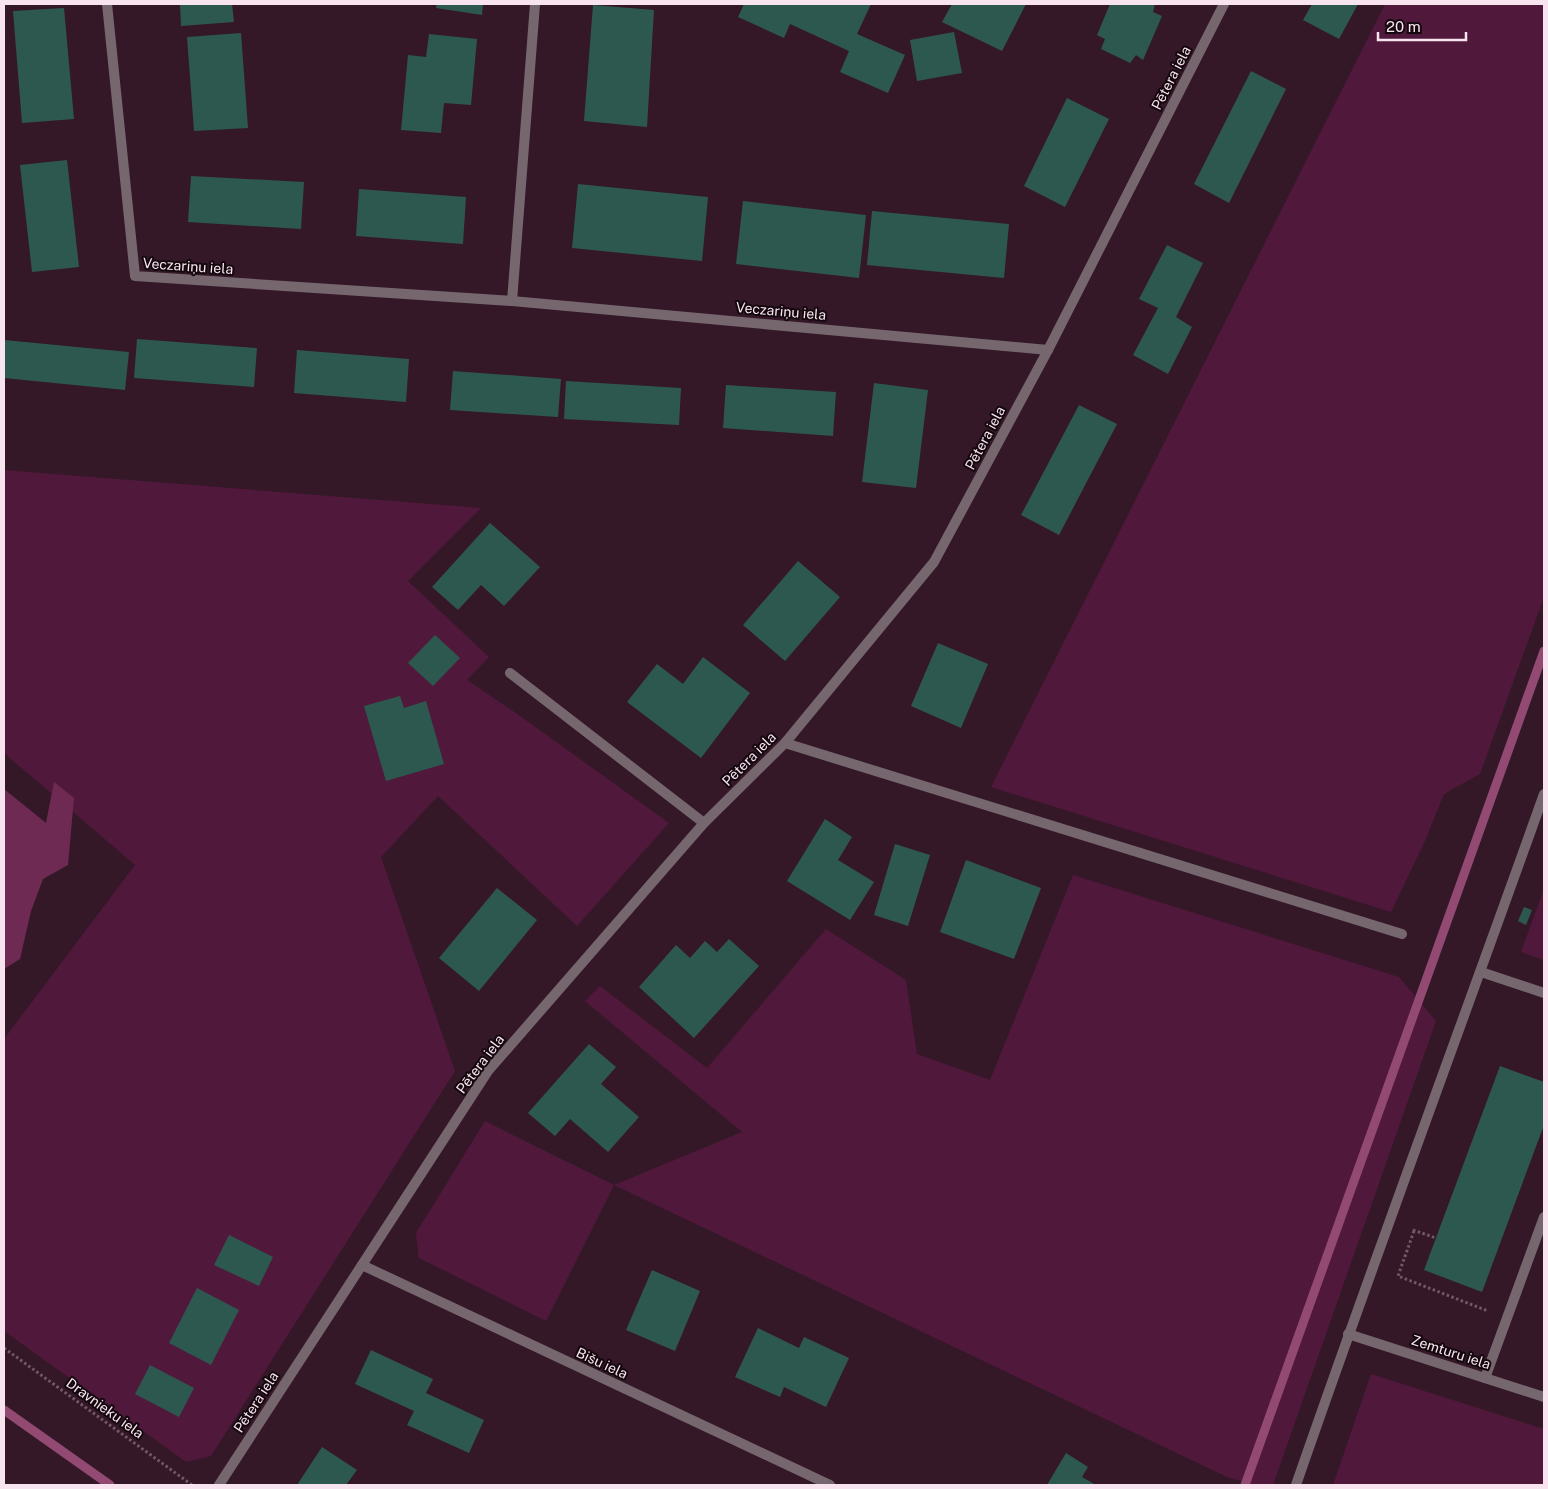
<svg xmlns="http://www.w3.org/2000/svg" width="1548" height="1489" font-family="'Public Sans',sans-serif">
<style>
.green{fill:#50183b}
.forest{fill:#6e2a53}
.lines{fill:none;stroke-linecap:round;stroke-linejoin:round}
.stream{stroke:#924a73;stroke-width:9}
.building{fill:#2d5850}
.path{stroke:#725967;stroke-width:3;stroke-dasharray:2.5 2.5;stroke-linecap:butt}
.lane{stroke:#76676f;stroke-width:10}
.street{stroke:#76676f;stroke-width:10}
.labels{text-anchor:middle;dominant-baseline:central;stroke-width:4;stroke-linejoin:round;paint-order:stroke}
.street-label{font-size:14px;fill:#f8e4ee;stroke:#14080e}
</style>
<rect width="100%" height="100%" fill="#341828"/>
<g class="green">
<path d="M1385 4H1544V597L1480 774 1444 794 1425 841 1391 912 991 787Z"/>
<path d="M4 470 481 508 408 581 489 657 467 680 516 713 669 823 577 926 438 796 381 857 455 1071 211 1456 186 1462 4 1331V1039L135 865 4 753Z"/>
<path d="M1073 875 1399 977 1436 1021 1273 1485H1255L1227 1477 614 1185 546 1321 419 1258 416 1233 485 1121 614 1185 742 1132 585 1001 600 986 707 1068 826 929 906 980 917 1054 990 1080Z"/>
<path d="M1544 889V960L1521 952Z"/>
<path d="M1371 1374 1544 1429V1485H1333Z"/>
</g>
<path class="forest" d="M54 782 74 798 68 865 43 879 31 911 20 959 4 969V789L46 823Z"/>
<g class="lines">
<g class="stream">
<path d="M4 1410 110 1485"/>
<path d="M1245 1485 1544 651"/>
</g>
</g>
<g class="building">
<path d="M180 4H232L234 22 181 26Z"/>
<path d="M437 4H483L482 15 436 8Z"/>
<path d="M744 4H871L857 34 905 55 888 93 840 72 849 51 790 24 784 38 738 17Z"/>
<path d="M952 4H1026L1002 51 942 22Z"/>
<path d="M1110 4H1155L1153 12 1162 16 1143 60 1136 55 1130 63 1101 49 1105 39 1097 35Z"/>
<path d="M1312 4H1358L1339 39 1303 20Z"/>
<path d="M593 5 654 10 647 127 584 121Z"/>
<path d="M64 8 74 119 22 123 13 11Z"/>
<path d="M954 32 962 73 917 81 910 40Z"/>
<path d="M241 33 248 128 194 131 187 37Z"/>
<path d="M429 34 477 39 471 105 444 103 441 133 401 130 408 55 426 57Z"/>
<path d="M1251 71 1286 89 1229 203 1194 184Z"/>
<path d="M1067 98 1109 119 1065 207 1024 186Z"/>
<path d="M67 160 79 267 32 272 20 165Z"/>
<path d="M191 176 304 182 301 229 188 222Z"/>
<path d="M578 184 708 197 702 261 572 248Z"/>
<path d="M359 189 466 197 463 244 356 236Z"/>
<path d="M743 201 866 215 859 278 736 264Z"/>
<path d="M872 211 1009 224 1004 278 867 265Z"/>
<path d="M1167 245 1203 263 1176 317 1192 327 1168 374 1133 355 1158 308 1139 299Z"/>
<path d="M137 339 257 348 254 387 134 378Z"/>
<path d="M4 340 129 352 125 390 4 378Z"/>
<path d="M297 350 409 359 406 402 294 393Z"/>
<path d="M453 371 561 379 558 417 450 410Z"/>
<path d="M566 381 681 388 679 425 564 419Z"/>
<path d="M874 383 928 390 916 488 862 482Z"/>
<path d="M726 385 836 392 833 436 723 428Z"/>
<path d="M1079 405 1117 424 1059 535 1021 515Z"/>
<path d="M490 523 540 567 504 606 481 585 458 610 432 587Z"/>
<path d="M798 561 840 597 785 661 743 625Z"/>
<path d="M435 635 460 658 433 686 408 663Z"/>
<path d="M938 643 988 664 961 728 911 706Z"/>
<path d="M703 657 750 693 701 758 627 702 657 664 683 684Z"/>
<path d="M400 696 404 708 426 701 444 764 386 781 364 706Z"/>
<path d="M825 819 852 837 838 860 874 882 850 920 787 881Z"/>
<path d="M895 844 930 855 908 926 874 915Z"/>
<path d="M966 860 1041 888 1014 959 940 932Z"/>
<path d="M497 888 537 920 479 991 439 958Z"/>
<path d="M1524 907 1532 910 1526 925 1518 921Z"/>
<path d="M729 939 759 966 694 1038 639 987 676 945 690 958 705 941 717 952Z"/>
<path d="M589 1044 616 1067 601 1084 639 1117 608 1152 570 1119 555 1136 528 1113Z"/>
<path d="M1500 1066 1544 1082V1125L1482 1292 1424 1270Z"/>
<path d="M229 1235 273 1257 259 1286 214 1265Z"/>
<path d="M652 1270 700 1291 675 1351 626 1330Z"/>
<path d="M197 1288 239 1310 211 1365 169 1343Z"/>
<path d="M758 1328 799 1348 804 1337 849 1358 826 1407 784 1387 780 1397 735 1377Z"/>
<path d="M371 1350 433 1379 426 1393 484 1420 469 1453 407 1425 414 1411 355 1384Z"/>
<path d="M150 1365 194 1388 179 1417 135 1394Z"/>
<path d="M322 1447 357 1470 346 1485H297Z"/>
<path d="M1066 1453 1088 1467 1082 1477 1096 1485H1047Z"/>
</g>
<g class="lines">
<g class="path">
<path d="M1413 1230 1436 1238"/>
<path d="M1414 1231 1398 1276 1488 1311"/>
<path d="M4 1348 192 1485"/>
</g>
<path class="lane" d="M1485 1378 1544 1217"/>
<g class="street">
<path d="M107 4 135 276 512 301 1048 350"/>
<path d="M512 301 535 4"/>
<path d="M510 673 704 823"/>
<path d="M785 743 1402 934"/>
<path d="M1481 972 1544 993"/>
<path d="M362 1265 830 1485"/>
<path d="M1348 1334 1544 1397"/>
<path d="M219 1485 488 1071 704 823 785 743 934 562 1048 350 1224 4"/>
<path d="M1296 1485C1376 1254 1462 1024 1544 794"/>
</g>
</g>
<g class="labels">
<g class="street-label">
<text transform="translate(1171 78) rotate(-63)">Pētera iela</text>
<text transform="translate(188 266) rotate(4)">Veczariņu iela</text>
<text transform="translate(781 311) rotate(5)">Veczariņu iela</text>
<text transform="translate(985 438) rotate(-62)">Pētera iela</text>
<text transform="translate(749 759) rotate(-45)">Pētera iela</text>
<text transform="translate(480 1064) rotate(-53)">Pētera iela</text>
<text transform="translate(1451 1352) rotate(18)">Zemturu iela</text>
<text transform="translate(602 1363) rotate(25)">Bišu iela</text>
<text transform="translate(256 1402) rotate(-57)">Pētera iela</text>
<text transform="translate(105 1408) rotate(36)">Dravnieku iela</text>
</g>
</g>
<rect width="1548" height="1489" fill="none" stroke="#f8e4ee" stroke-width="10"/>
<path d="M1378 32v8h88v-8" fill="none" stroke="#f8e4ee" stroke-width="2.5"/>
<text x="1386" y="32" font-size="15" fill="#f8e4ee" stroke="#14080e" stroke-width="4" paint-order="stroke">20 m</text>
</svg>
